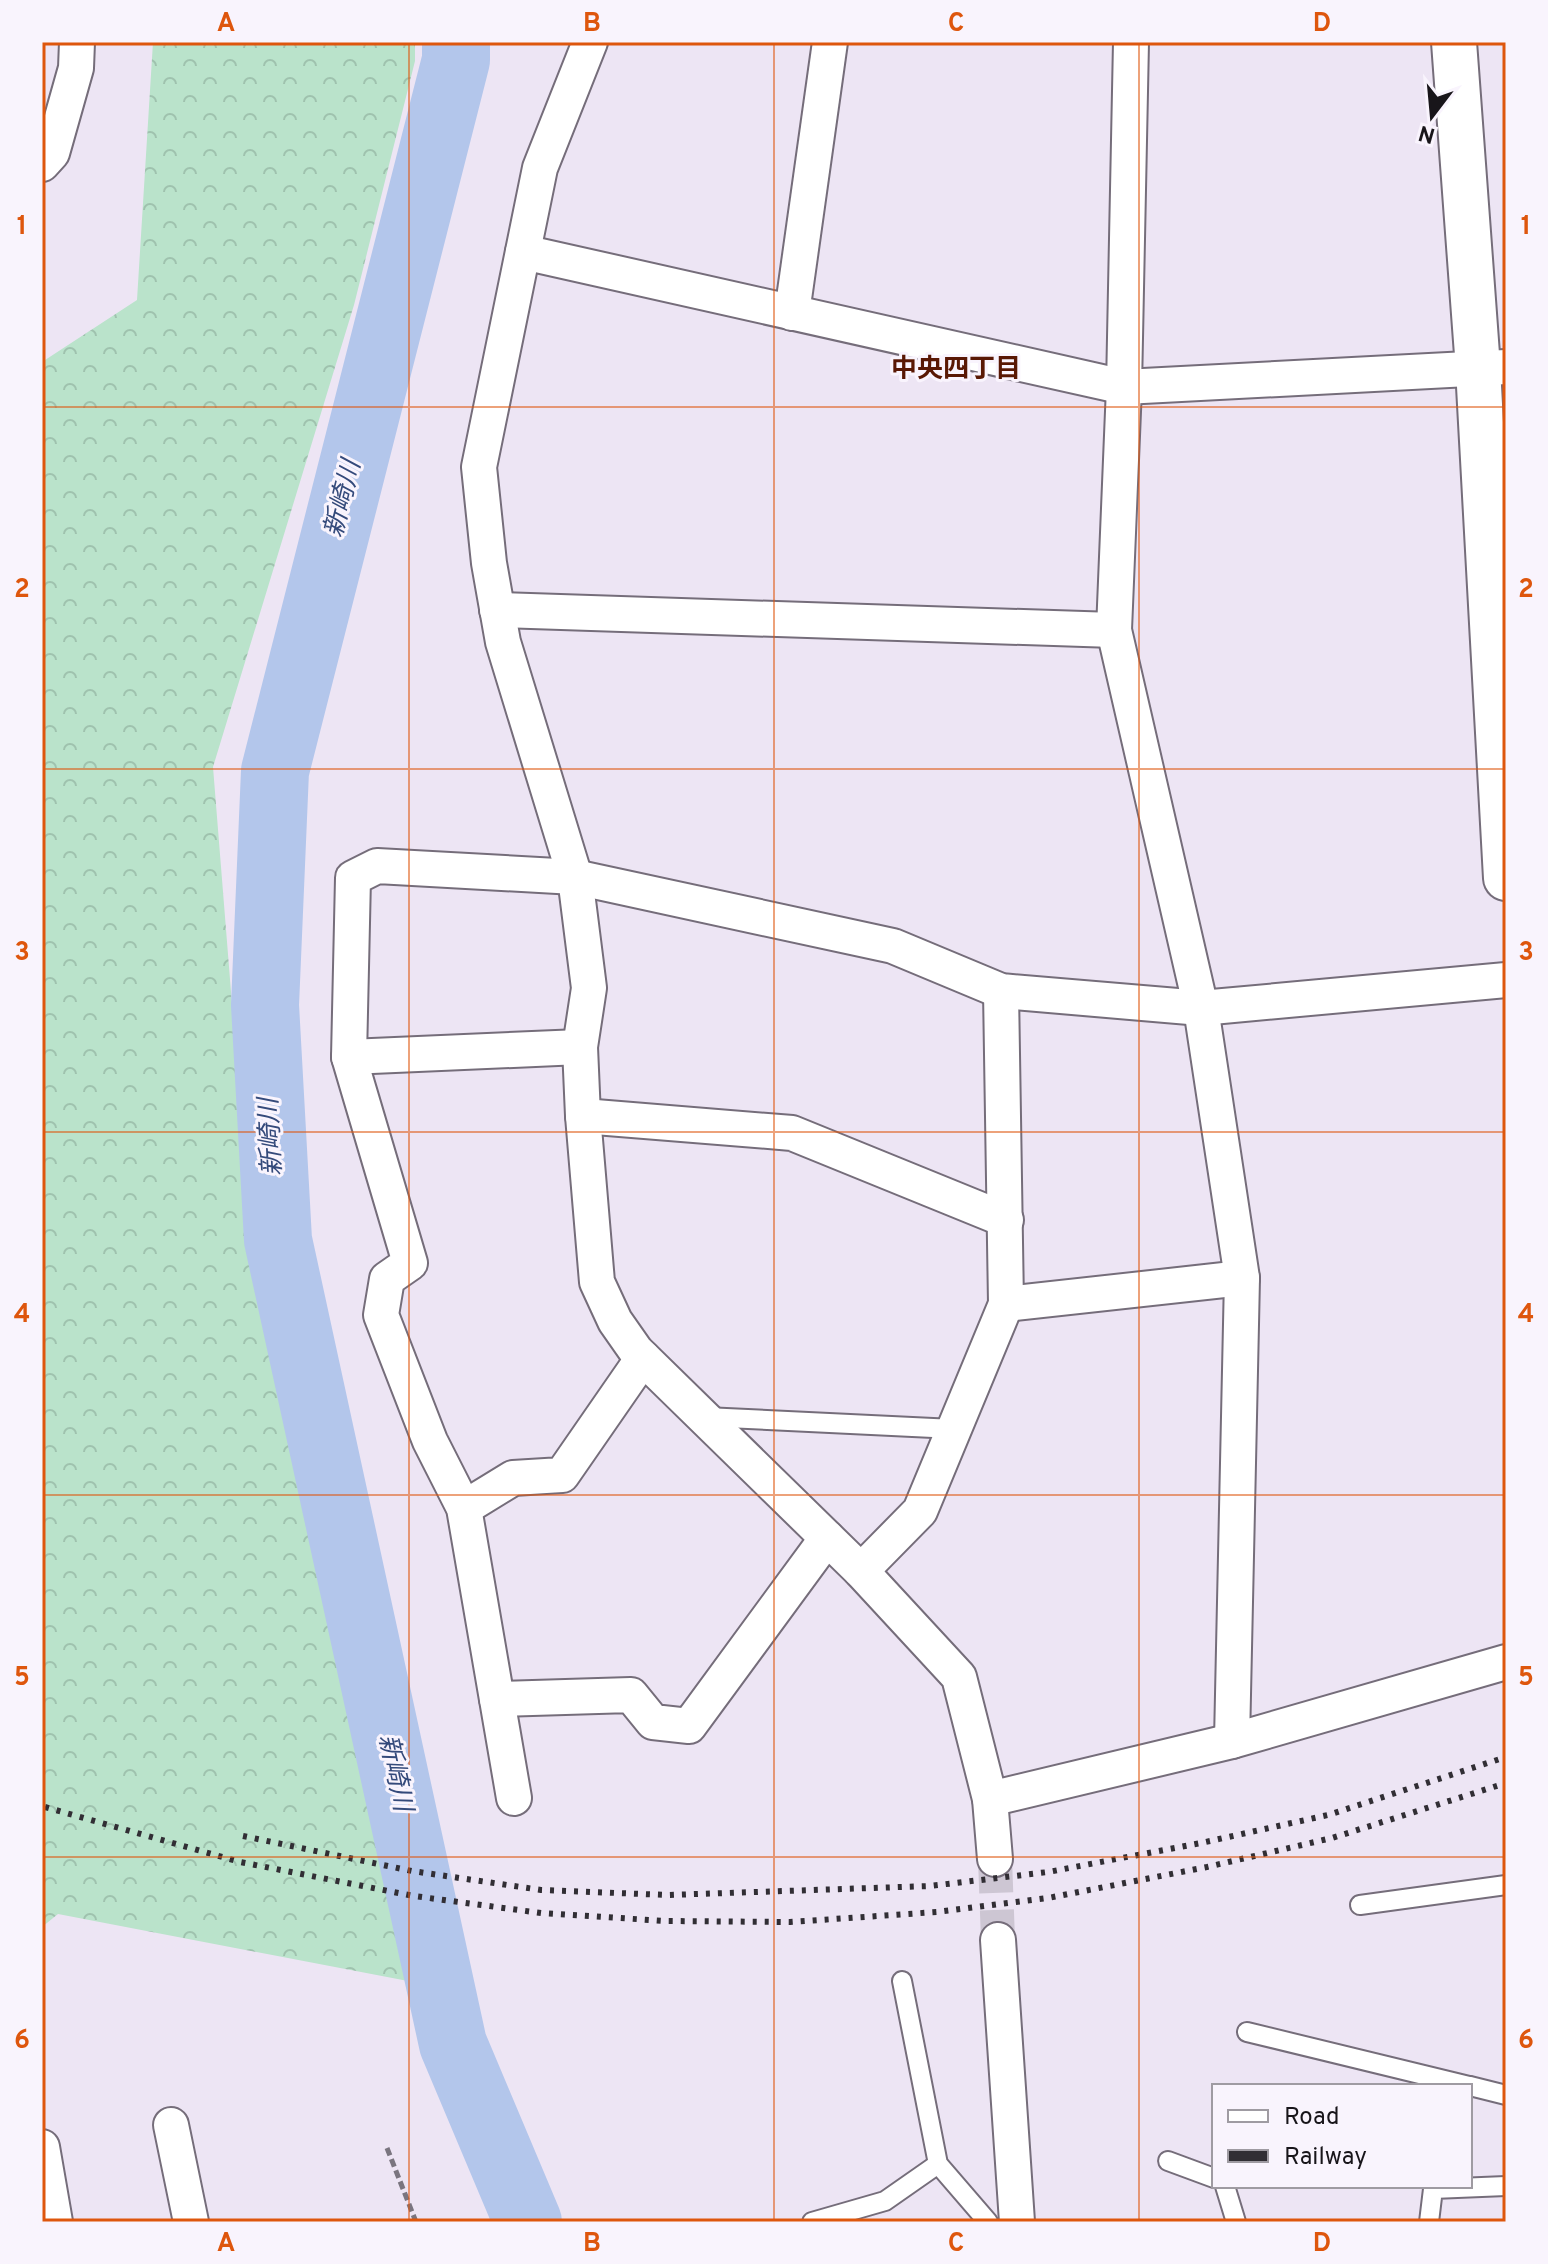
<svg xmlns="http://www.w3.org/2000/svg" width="1548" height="2264" font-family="Overpass,'Noto Sans JP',sans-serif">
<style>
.forest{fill:url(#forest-crowns)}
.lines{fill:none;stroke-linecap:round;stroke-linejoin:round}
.river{stroke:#b3c6eb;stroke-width:68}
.street-tunnel{stroke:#cdc6d3;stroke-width:34;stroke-dasharray:34 17;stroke-linecap:butt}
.lane-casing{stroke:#756d7a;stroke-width:22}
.street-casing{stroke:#756d7a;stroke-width:38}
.secondary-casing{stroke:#756d7a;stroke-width:48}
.path{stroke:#7a757f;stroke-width:5;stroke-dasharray:8 4;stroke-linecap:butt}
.lane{stroke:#fff;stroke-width:18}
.street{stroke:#fff;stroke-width:34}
.secondary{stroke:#fff;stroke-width:44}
.rail{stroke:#312e34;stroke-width:6;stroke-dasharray:4 8;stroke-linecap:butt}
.grid{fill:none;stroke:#de560d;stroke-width:2;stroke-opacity:0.55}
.labels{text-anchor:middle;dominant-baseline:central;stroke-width:6;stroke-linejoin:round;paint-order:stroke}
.neighbourhood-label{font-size:26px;font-weight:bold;fill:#591804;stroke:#f9f4fd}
.water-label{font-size:26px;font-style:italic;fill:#344a7b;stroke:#f9f4fd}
.neatline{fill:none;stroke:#de560d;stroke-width:3}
.grid-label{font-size:26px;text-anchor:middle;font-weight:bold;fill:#de560d}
</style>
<defs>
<pattern id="forest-crowns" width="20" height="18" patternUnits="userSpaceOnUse" patternTransform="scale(2)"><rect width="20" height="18" fill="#bae3cb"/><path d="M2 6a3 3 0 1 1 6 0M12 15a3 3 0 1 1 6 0" fill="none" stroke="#9fc2ae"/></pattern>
</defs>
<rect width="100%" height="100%" fill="#ede5f4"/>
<path class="forest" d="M153 42H415V61L354 305 213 767 249 1216 356 1717 408 1981 58 1914 42 1927V362L137 300Z"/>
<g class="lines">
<path class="river" d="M456 42V60L275 771 265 1005 278 1240 453 2044 528 2222"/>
<path class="street-tunnel" d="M995 1859 998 1940"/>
<g class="lane-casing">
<g id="lane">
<path d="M705 1417 954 1429"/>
<path d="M1360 1905 1506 1885"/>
<path d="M902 1981 938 2164 988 2222"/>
<path d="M1247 2032 1469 2086"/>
<path d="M1470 2086 1506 2095"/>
<path d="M1168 2161 1214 2178"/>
<path d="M1225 2186 1236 2222"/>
<path d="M812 2222 885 2201 938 2164"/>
<path d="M1429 2222 1433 2189 1506 2186"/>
</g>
</g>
<g class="street-casing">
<g id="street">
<path d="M590 42 540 168 479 467 489 563 503 642 575 877 589 988 580 1047 583 1116 597 1282 615 1321 636 1351 861 1571 959 1677 990 1799 995 1859"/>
<path d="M1131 42 1124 387 1114 630 1201 1008 1242 1278 1232 1741"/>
<path d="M42 164 52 153 76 68 77 42"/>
<path d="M523 252 1124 387 1506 367"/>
<path d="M792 313 830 42"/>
<path d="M497 610 1114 630"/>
<path d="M349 1057 580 1047"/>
<path d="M583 1116 792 1133 1006 1220"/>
<path d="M1006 1304 1242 1278"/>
<path d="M464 1508 513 1478 562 1475 643 1358"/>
<path d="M861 1571 920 1511 1006 1304 1001 991"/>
<path d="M497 1699 631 1695 653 1722 689 1726 827 1538"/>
<path d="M514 1798 464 1508 430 1441 381 1315 387 1279 410 1263 349 1057 353 878 377 866 575 877 893 946 1001 991 1201 1008 1506 980"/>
<path d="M990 1799 1232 1741 1506 1662"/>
<path d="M998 1940 1017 2222"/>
<path d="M171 2125 191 2222"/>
<path d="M42 2147 55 2222"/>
</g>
</g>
<g class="secondary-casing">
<path id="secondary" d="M1454 42 1478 368 1506 878"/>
</g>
<path class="path" d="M387 2148 416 2222"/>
<use href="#lane" class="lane"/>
<use href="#street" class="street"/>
<use href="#secondary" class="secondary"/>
<g class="rail">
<path d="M45 1807 240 1862 414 1896 541 1913 666 1921 790 1922 937 1912 1048 1898 1207 1867 1332 1838 1506 1783"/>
<path d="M243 1836 412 1871 541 1890 668 1895 930 1886 1048 1872 1201 1843 1328 1815 1506 1757"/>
</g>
</g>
<path class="grid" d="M409 42V2222M774 42V2222M1139 42V2222M42 407H1506M42 769H1506M42 1132H1506M42 1495H1506M42 1857H1506"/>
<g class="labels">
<g class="neighbourhood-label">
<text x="956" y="370">中央四丁目</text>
</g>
<g class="water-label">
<text transform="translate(344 499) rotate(-76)">新崎川</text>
<text transform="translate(272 1137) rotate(-93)">新崎川</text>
<text transform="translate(394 1773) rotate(78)">新崎川</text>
</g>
</g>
<rect width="1548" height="2264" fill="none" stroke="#f9f4fd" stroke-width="88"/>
<rect x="1212" y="2084" width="260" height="104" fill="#f9f4fd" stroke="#9f9ba2" stroke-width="2"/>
<rect x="1228" y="2110" width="40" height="12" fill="#ffffff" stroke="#9f9ba2" stroke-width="2"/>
<text x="1284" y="2124" font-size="24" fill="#18151a">Road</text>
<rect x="1228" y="2150" width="40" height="12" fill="#312e34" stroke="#9f9ba2" stroke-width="2"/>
<text x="1284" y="2164" font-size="24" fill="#18151a">Railway</text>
<g transform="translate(1432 116) rotate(196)" stroke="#f9f4fd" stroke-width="6" paint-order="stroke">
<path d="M0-6L14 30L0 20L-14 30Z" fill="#18151a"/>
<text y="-12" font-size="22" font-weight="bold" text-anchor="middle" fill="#18151a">N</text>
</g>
<rect x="44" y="44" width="1460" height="2176" class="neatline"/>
<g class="grid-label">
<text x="226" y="31">A</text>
<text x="592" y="31">B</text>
<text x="956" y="31">C</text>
<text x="1322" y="31">D</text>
<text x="22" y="234">1</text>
<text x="1526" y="234">1</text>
<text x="22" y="597">2</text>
<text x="1526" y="597">2</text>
<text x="22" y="960">3</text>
<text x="1526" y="960">3</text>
<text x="22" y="1322">4</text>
<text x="1526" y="1322">4</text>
<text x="22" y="1685">5</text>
<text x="1526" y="1685">5</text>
<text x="22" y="2048">6</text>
<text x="1526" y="2048">6</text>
<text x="226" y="2251">A</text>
<text x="592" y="2251">B</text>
<text x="956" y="2251">C</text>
<text x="1322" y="2251">D</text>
</g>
</svg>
